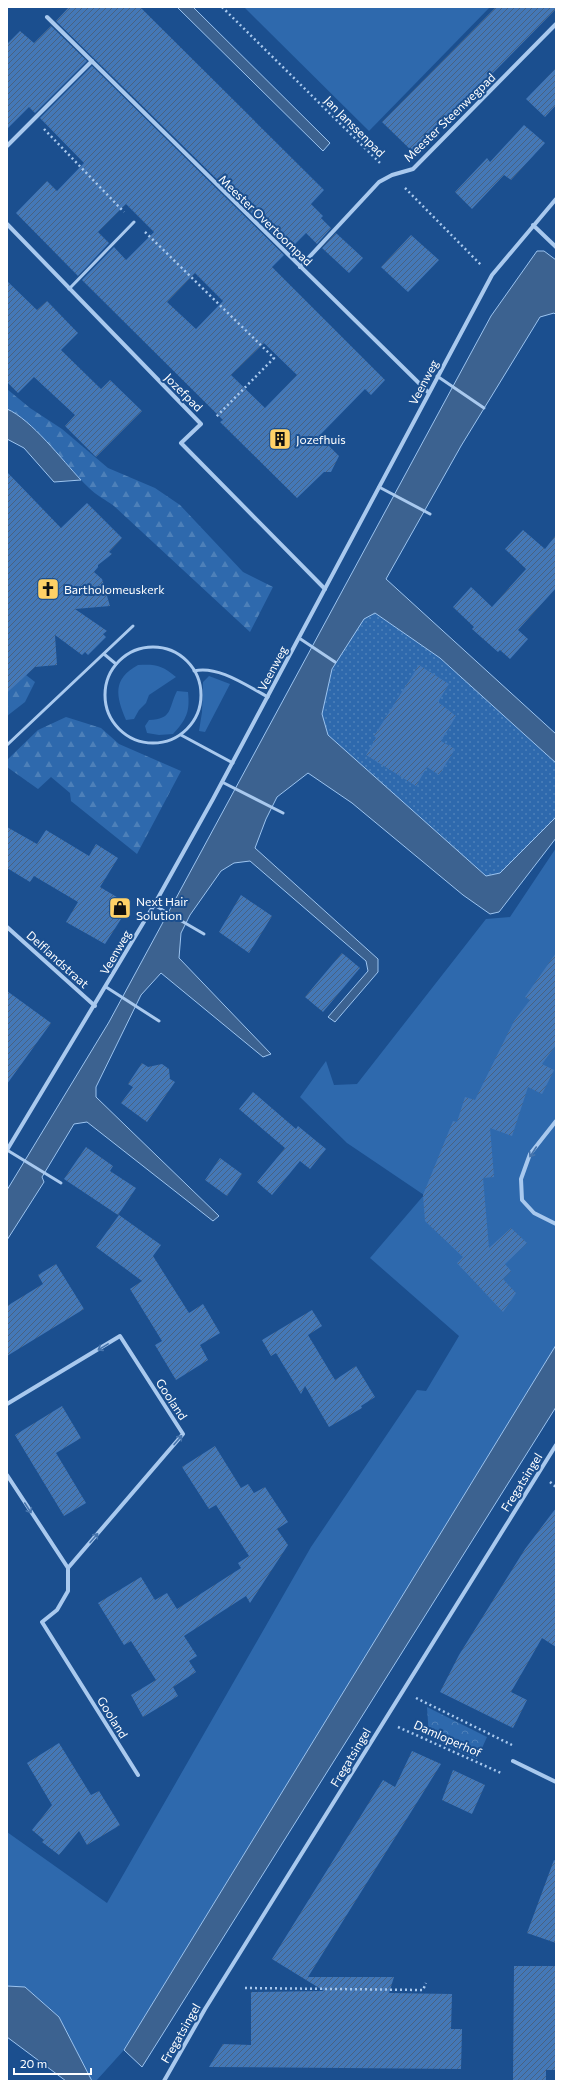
<svg xmlns="http://www.w3.org/2000/svg" width="563" height="2088" font-family="Commissioner,sans-serif">
	<style>
		.grass { fill: #2e69ad }
		.forest { fill: url(#forest-firs) }
		.park { fill: url(#park-crowns) }
		.garden { fill: url(#garden-dots) }
		.water { fill: #3c6290; stroke: #9cc4f0 }
		.building { fill: url(#building-hatch); fill-rule: evenodd }
		.lines { fill: none; stroke-linecap: round; stroke-linejoin: round }
		.path { stroke: #a9c9ee; stroke-width: 2.5; stroke-dasharray: 2 3; stroke-linecap: butt }
		.lane { stroke: #a9c9ee; stroke-width: 3 }
		.street { stroke: #a9c9ee; stroke-width: 4 }
		.oneway { stroke: #4674ac }
		.labels { text-anchor: middle; dominant-baseline: central; stroke-width: 4; stroke-linejoin: round; paint-order: stroke }
		.street-label { font-size: 12px; fill: #fff; stroke: #1b4f8f }
		.poi-label { font-size: 12px; fill: #fff; stroke: #1b4f8f; text-anchor: start }
	</style>
	<defs>
		<pattern id="forest-firs" width="22" height="20" patternUnits="userSpaceOnUse"><rect width="22" height="20" fill="#2e69ad"/><path d="M5 1l3.5 6h-7zM16 11l3.5 6h-7z" fill="#4d80b9"/></pattern>
		<pattern id="park-crowns" width="20" height="18" patternUnits="userSpaceOnUse"><rect width="20" height="18" fill="#2e69ad"/><path d="M2 6a3 3 0 1 1 6 0M12 15a3 3 0 1 1 6 0" fill="none" stroke="#4d80b9"/></pattern>
		<pattern id="garden-dots" width="8" height="8" patternUnits="userSpaceOnUse"><rect width="8" height="8" fill="#2e69ad"/><path d="M2 2h.1M6 6h.1" fill="none" stroke="#4d80b9" stroke-width="1.8" stroke-linecap="round"/></pattern>
		<pattern id="building-hatch" width="6" height="6" patternUnits="userSpaceOnUse"><rect width="6" height="6" fill="#4478b7"/><path d="M-1 1l2-2M0 6l6-6M5 7l2-2" fill="none" stroke="#486282"/></pattern>
	</defs>
	<rect width="100%" height="100%" fill="#1b4f8f"/>
	<g class="grass">
		<polygon points="244,7 490,7 369,131"/>
		<path d="M138 665C155 664 162 665 176 677L149 695 146 703 139 710 134 719 126 720C116 696 112 679 138 665Z"/>
		<polygon points="209,676 230,684 205,732 199,731 202,712 203,682"/>
		<path d="M177 691 188 692C190 711 187 719 173 734L159 735 147 733 145 726 149 720C173 719 168 709 177 691Z"/>
		<polygon points="556,848 556,1345 124,2050 96,2081 92,2081 59,2017 25,1987 7,1986 7,1832 107,1903 311,1547 417,1390 426,1391 459,1336 370,1258 424,1195 347,1143 300,1097 326,1061 334,1085 357,1084 486,919 510,917"/>
	</g>
	<g class="forest">
		<path d="M7 389 30 408 62 429 108 468 155 488 180 505 243 572 273 587 250 632 114 506C106 500 96 495 89 488 67 467 34 421 7 409Z"/>
		<polygon points="26,675 35,682 25,702 7,716 7,693"/>
		<polygon points="66,717 101,728 119,744 181,771 137,854 71,801 70,793 51,777 38,789 7,767 7,760 38,730"/>
	</g>
	<polygon class="park" points="427,1707 487,1737 477,1759 429,1737"/>
	<polygon class="garden" points="375,613 440,658 556,763 556,817 500,873 486,876 476,868 328,735 322,714 332,669 364,618"/>
	<g class="water">
		<polygon points="177,7 193,7 330,143 323,151"/>
		<polygon points="537,251 544,251 556,260 556,315 554,313 540,317 461,446 386,579 556,734 556,763 440,658 375,613 364,619 332,669 322,714 328,735 486,876 500,873 556,817 556,838 499,912 490,914 463,895 352,803 308,773 277,797 266,819 255,848 378,959 378,972 335,1022 328,1017 368,971 366,961 250,861 234,863 221,871 190,915 181,933 179,958 271,1054 263,1057 161,973 141,995 96,1087 96,1097 219,1216 213,1221 87,1122 74,1124 42,1177 44,1182 7,1240 7,1190 109,1022 491,316"/>
		<path d="M7 409C31 419 63 461 81 480L54 482 24 448 7 439Z"/>
		<polygon points="556,1345 556,1407 142,2067 124,2050"/>
		<polygon points="7,1986 25,1987 59,2017 92,2081 66,2081 7,2037"/>
	</g>
	<g class="building">
		<polygon points="69,7 140,7 324,190 311,204 323,216 321,218 331,228 317,244 306,233 289,250 56,21"/>
		<polygon points="496,7 556,7 556,9 414,153 382,122"/>
		<polygon points="51,26 87,61 35,113 29,107 7,129 7,44 20,31 34,43"/>
		<path d="M92 66 284 255 272 267 385 380 371 395 365 389 319 436 339 456 331 472H324L297 498 220 422 223 420 82 280 114 247 126 260 154 232 126 204 98 232 109 243 78 276 16 213 47 181 57 191 84 163 40 118ZM195 273 223 301 196 329 167 302ZM264 343 297 375 265 408 231 375Z"/>
		<polygon points="556,68 556,105 545,117 526,99"/>
		<polygon points="524,125 545,143 511,180 504,175 472,209 455,192 487,158 490,162"/>
		<polygon points="336,233 363,258 349,273 322,248"/>
		<polygon points="411,235 439,260 408,292 381,267"/>
		<polygon points="7,281 37,310 47,301 78,333 61,350 101,389 110,380 142,411 96,457 65,426 75,415 34,377 18,393 7,382"/>
		<polygon points="7,472 61,528 87,503 122,538 109,552 112,554 98,565 98,567 94,572 102,579 110,606 75,609 107,631 103,634 106,637 88,655 85,652 82,655 55,635 57,665 35,667 7,693"/>
		<polygon points="523,530 545,549 556,535 556,588 518,630 528,639 510,659 500,650 498,652 472,629 474,627 453,607 471,587 492,607 526,569 505,549"/>
		<polygon points="419,665 449,684 438,702 456,716 441,741 455,749 439,775 427,767 416,786 366,755 376,738 374,736"/>
		<polygon points="7,827 37,844 46,830 89,856 96,844 118,858 100,887 130,905 105,944 66,922 78,902 34,876 30,882 7,868"/>
		<polygon points="241,895 272,916 249,953 219,932"/>
		<polygon points="342,953 360,968 323,1012 305,997"/>
		<polygon points="556,953 556,1045 542,1064 554,1070 542,1094 528,1087 512,1136 490,1128 494,1177 483,1178 489,1248 511,1228 527,1243 505,1264 511,1271 503,1279 516,1293 503,1312 457,1263 463,1257 425,1221 423,1195 453,1121 457,1122 465,1097 475,1100 514,1021 530,1000 525,997"/>
		<polygon points="7,991 51,1023 7,1084"/>
		<polygon points="142,1063 148,1067 162,1064 169,1069 170,1079 175,1082 147,1122 121,1103 133,1087 128,1084"/>
		<polygon points="253,1092 296,1129 298,1126 326,1149 310,1169 300,1161 272,1195 257,1182 285,1148 239,1109"/>
		<polygon points="86,1147 113,1166 110,1171 136,1188 118,1215 64,1179"/>
		<polygon points="220,1158 242,1174 227,1196 205,1180"/>
		<polygon points="119,1215 161,1245 153,1256 189,1313 203,1304 220,1333 200,1345 208,1360 176,1380 155,1345 162,1341 130,1289 142,1281 96,1247"/>
		<polygon points="56,1264 84,1309 7,1356 7,1306 43,1284 38,1275"/>
		<polygon points="312,1310 322,1326 308,1335 335,1380 356,1366 375,1397 361,1406 362,1408 329,1427 305,1386 301,1394 276,1353 271,1356 262,1340"/>
		<polygon points="62,1406 81,1438 56,1453 86,1503 64,1516 15,1435"/>
		<polygon points="215,1446 241,1488 248,1484 254,1493 265,1487 288,1522 277,1529 288,1545 250,1603 246,1596 184,1636 197,1656 189,1661 196,1672 173,1687 178,1696 143,1717 131,1695 156,1680 131,1641 124,1645 98,1603 141,1577 155,1600 167,1593 177,1609 241,1568 238,1563 249,1556 216,1505 209,1509 182,1467"/>
		<polygon points="556,1508 556,1647 542,1638 511,1692 527,1700 513,1728 440,1692 459,1655 525,1549"/>
		<polygon points="59,1743 91,1795 99,1791 120,1825 87,1845 79,1831 59,1855 42,1842 44,1840 32,1830 52,1805 27,1763"/>
		<polygon points="412,1751 441,1764 308,1977 394,1977 389,1993 452,1994 451,2029 462,2029 461,2069 209,2067 223,2044 251,2045 251,1992 324,1991 272,1959 383,1780 395,1787"/>
		<polygon points="453,1770 485,1785 472,1814 442,1800"/>
		<polygon points="554,1860 556,1861 556,1943 527,1933"/>
		<polygon points="514,1966 556,1966 556,2070 546,2070 546,2081 513,2081"/>
	</g>
	<g class="lines">
		<g class="path">
			<polyline points="222,7 381,164"/>
			<polyline points="44,129 124,212"/>
			<polyline points="405,188 481,265"/>
			<polyline points="145,232 274,358 215,418"/>
			<polyline points="550,1482 556,1487"/>
			<polyline points="416,1698 512,1745"/>
			<polyline points="398,1727 501,1773"/>
			<polyline points="245,1988 423,1990 426,1983"/>
		</g>
		<g class="lane">
			<polyline points="69,289 134,222"/>
			<polyline points="437,376 484,408"/>
			<polyline points="379,487 430,514"/>
			<polyline points="299,638 335,662"/>
			<circle cx="153" cy="695" r="48"/>
			<polyline points="104,654 116,664"/>
			<path d="M194 671C218 665 247 686 268 697"/>
			<polyline points="181,735 233,763"/>
			<polyline points="7,745 133,626"/>
			<polyline points="222,782 283,813"/>
			<polyline points="154,905 204,934"/>
			<polyline points="106,987 159,1021"/>
			<polyline points="7,1150 61,1183"/>
		</g>
		<g class="street">
			<polyline points="47,17 428,392"/>
			<polyline points="7,146 92,61"/>
			<polyline points="7,224 201,424 181,443 325,589"/>
			<polyline points="533,225 556,247"/>
			<polyline points="300,267 379,182 392,175 413,169 556,24"/>
			<polyline points="7,927 95,1006"/>
			<polyline points="556,1121 530,1154 521,1179 522,1200 534,1213 556,1224"/>
			<polyline points="7,1150 154,905 213,799 492,275 556,199"/>
			<polyline points="7,1404 120,1336 183,1434 68,1568"/>
			<polyline points="7,1475 68,1568 68,1591 57,1610 42,1622 138,1775"/>
			<polyline points="513,1761 556,1782"/>
			<polyline points="164,2081 205,2009 556,1445"/>
		</g>
	</g>
	<defs><path id="oneway-shaft" d="M-6 0H5M1.5-3L5.5 0L1.5 3" fill="none" stroke-width="1.6" stroke-linecap="round" stroke-linejoin="round"/></defs>
	<g class="oneway">
		<use href="#oneway-shaft" transform="translate(533 1152) rotate(123)"/>
		<use href="#oneway-shaft" transform="translate(103 1347) rotate(149)"/>
		<use href="#oneway-shaft" transform="translate(178 1440) rotate(-49)"/>
		<use href="#oneway-shaft" transform="translate(28 1508) rotate(57)"/>
		<use href="#oneway-shaft" transform="translate(94 1538) rotate(-49)"/>
	</g>
	<defs>
		<g id="building-square" transform="scale(1.15)"><rect x="-9" y="-9" width="18" height="18" rx="4" fill="#ffd166" stroke="#1b4f8f"/><path d="M-4-6H4V6H1V3H-1V6H-4ZM-2.5-4.3h1.7v1.8h-1.7ZM.8-4.3h1.7v1.8H.8ZM-2.5-1h1.7V.8h-1.7ZM.8-1h1.7V.8H.8Z" fill="#111"/></g>
		<g id="church-square" transform="scale(1.15)"><rect x="-9" y="-9" width="18" height="18" rx="4" fill="#ffd166" stroke="#1b4f8f"/><path d="M-1.2-6h2.4v3.5h3.3v2.4h-3.3V6h-2.4V-.1h-3.3v-2.4h3.3Z" fill="#111"/></g>
		<g id="shop-square" transform="scale(1.15)"><rect x="-9" y="-9" width="18" height="18" rx="4" fill="#ffd166" stroke="#1b4f8f"/><path d="M-5-2.5h2.3a2.7 3.5 0 0 1 5.4 0H5L5.5 6h-11ZM-1.5-2.5h3a1.5 2.3 0 0 0-3 0Z" fill="#111"/></g>
	</defs>
	<g fill-rule="evenodd">
		<use href="#building-square" x="280" y="439"/>
		<use href="#church-square" x="48" y="589"/>
		<use href="#shop-square" x="120" y="908"/>
	</g>
	<g class="labels">
		<g class="street-label">
			<text transform="translate(449 117) rotate(-44)">Meester Steenwegpad</text>
			<text transform="translate(355 126) rotate(45)">Jan Janssenpad</text>
			<text transform="translate(266 220) rotate(44)">Meester Overtoompad</text>
			<text transform="translate(423 382) rotate(-62)">Veenweg</text>
			<text transform="translate(184 392) rotate(45)">Jozefpad</text>
			<text transform="translate(272 668) rotate(-62)">Veenweg</text>
			<text transform="translate(115 952) rotate(-60)">Veenweg</text>
			<text transform="translate(58 959) rotate(42)">Delflandstraat</text>
			<text transform="translate(172 1399) rotate(57)">Gooland</text>
			<text transform="translate(521 1482) rotate(-58)">Fregatsingel</text>
			<text transform="translate(113 1717) rotate(58)">Gooland</text>
			<text transform="translate(448 1738) rotate(24)">Damloperhof</text>
			<text transform="translate(350 1757) rotate(-59)">Fregatsingel</text>
			<text transform="translate(180 2033) rotate(-60)">Fregatsingel</text>
		</g>
		<g class="poi-label">
			<text x="296" y="439">Jozefhuis</text>
			<text x="64" y="589">Bartholomeuskerk</text>
			<text x="136" y="901">Next Hair<tspan x="136" dy="14">Solution</tspan></text>
		</g>
	</g>
	<rect width="563" height="2088" fill="none" stroke="#ffffff" stroke-width="16"/>
	<path d="M14 2068v6h77v-6" fill="none" stroke="#ffffff" stroke-width="2"/>
	<text x="20" y="2068" font-size="12" fill="#ffffff" stroke="#1b4f8f" stroke-width="3" paint-order="stroke">20 m</text>
</svg>
